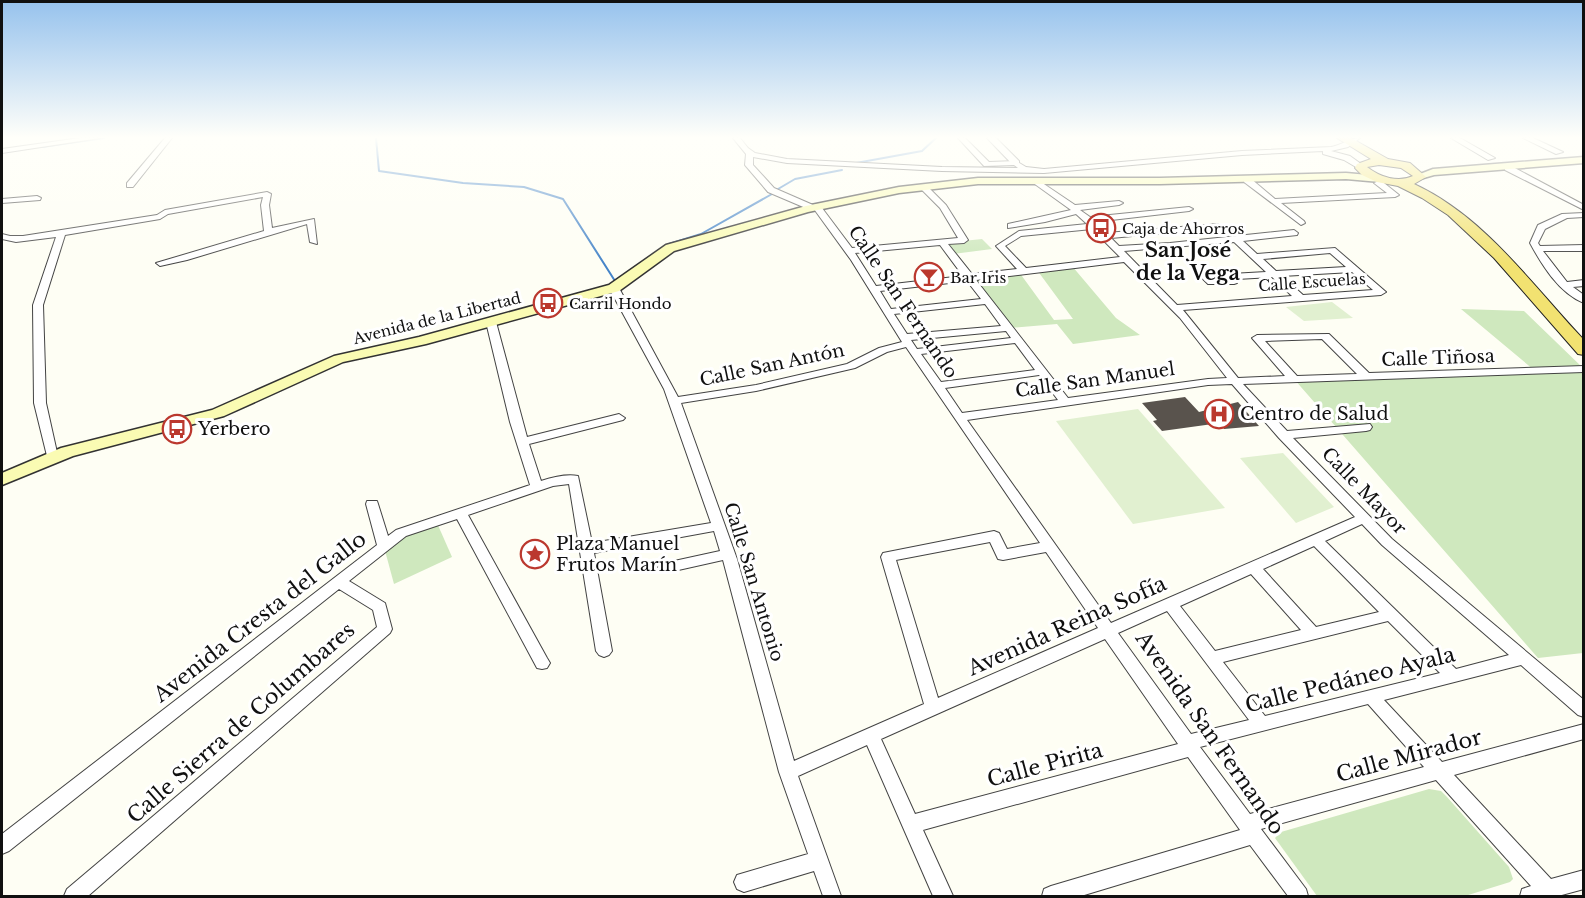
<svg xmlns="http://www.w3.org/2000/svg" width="1585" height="898" font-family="'Libre Baskerville',serif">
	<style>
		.green { fill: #cfe8be }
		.pitch { fill: #e1f0d0 }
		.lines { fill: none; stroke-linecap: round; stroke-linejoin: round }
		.stream { stroke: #4584c8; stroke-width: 2 }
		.building { fill: #59534d }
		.minor-casing { stroke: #434343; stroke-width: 2 }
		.tertiary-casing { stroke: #434343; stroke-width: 2 }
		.secondary-casing { stroke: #323232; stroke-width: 3 }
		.primary-casing { stroke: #212121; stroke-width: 2 }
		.minor { fill: #fff; fill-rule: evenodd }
		.tertiary { fill: #fff; fill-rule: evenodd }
		.secondary { fill: #fafbb3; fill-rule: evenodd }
		.primary { fill: #f2e271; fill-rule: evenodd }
		.labels { text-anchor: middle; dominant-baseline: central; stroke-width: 6; stroke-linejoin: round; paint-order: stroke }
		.far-poi-label { font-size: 15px; fill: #101010; stroke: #fff; text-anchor: start }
		.far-street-label { font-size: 15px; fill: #101010; stroke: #fff }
		.street-label { font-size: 18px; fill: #101010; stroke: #fff }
		.poi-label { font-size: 18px; fill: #101010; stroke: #fff; text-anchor: start }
		.far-district-label { font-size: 20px; font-weight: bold; fill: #101010; stroke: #fff }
		.near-street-label { font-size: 21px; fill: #101010; stroke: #fff }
	</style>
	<rect width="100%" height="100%" fill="#fefef4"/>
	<g class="green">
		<polygon points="982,239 992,249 953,254 944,243"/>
		<polygon points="1072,266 1116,318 1140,335 1073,344 1057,324 1010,328 972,277 1019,272 1054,320 1073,319 1037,270"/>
		<polygon points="1461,309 1524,311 1583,368 1583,653 1538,658 1294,379 1534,370"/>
		<polygon points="437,523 452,557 394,584 384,547 401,533"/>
		<polygon points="1429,789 1441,791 1447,797 1509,867 1513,879 1510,882 1465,896 1317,896 1275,838 1281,832"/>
	</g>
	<g class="pitch">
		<polygon points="1332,302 1353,318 1304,321 1286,307"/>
		<polygon points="1138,409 1225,508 1133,524 1056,421"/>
		<polygon points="1283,453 1334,507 1296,523 1240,458"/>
	</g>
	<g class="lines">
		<g class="stream">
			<polyline points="376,138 379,171 463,183 524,187 563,199 615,281"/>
			<polyline points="42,147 104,138"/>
			<polyline points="856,163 922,151 936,138"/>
			<polyline points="778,189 795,179 842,170"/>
			<polyline points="669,244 701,234 772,194"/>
		</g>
	</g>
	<polygon class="building" points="1185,397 1199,412 1238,402 1259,426 1224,429 1220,423 1162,431 1153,421 1157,420 1142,403"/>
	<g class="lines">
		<g class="minor-casing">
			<g id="minor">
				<polygon points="80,138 100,138 2,153 2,149"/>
				<polygon points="165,138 172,138 133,187 127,187 127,183"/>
				<path d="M733 138H740L748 148 755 153 787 159 942 167 1018 168 1014 165 984 166 958 138H965L989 162 1016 161 1026 167 1044 169 1242 151 1331 147C1342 145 1350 138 1360 138L1348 147 1331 151 1350 156 1364 166V170H1361L1344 160 1323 154V151L1242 155 1044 173 942 171 787 163 753 157V165L774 188 813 205 819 204 852 248 958 238 940 208 919 187 926 185 946 205 968 240 964 243 948 244 972 274 1017 269 996 246 1019 231 1087 224 1076 214 1045 222 1008 228V224L1071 210 1032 182 1031 180 1035 178 1075 205 1119 201 1123 203 1119 205 1080 210 1090 217 1189 207 1193 209 1189 211 1094 222 1106 233 1218 224 1222 226 1218 228 1111 238 1119 246 1170 243 1294 230 1298 233 1297 235 1243 241 1257 254 1335 248 1386 292 1381 295 1183 310 1238 378 1285 376 1252 338 1257 335 1329 334 1369 373 1584 366V372L1243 384 1287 431 1370 424 1372 427 1370 430 1366 431 1293 438 1392 539 1584 700V717L1578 715 1521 665 1384 700 1442 762 1584 724V739L1454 775 1551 879 1584 870V889L1558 896H1520L1522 889 1531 886 1436 780 1261 829 1306 889 1308 896H1288L1250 845 1081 896H1042L1044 889 1051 886 1240 830 1188 757 923 830 953 896H933L867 745 798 776 841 896H823L814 871 744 892 737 889 734 882 737 875 808 854 779 772 723 560 665 573 660 572 658 568 660 564 665 563 720 551 714 531 594 553 612 651 609 655 604 657 599 655 596 651 569 484 553 486 468 515 547 658 550 663 547 668 542 669 537 668 457 519 406 536 349 581 385 603 392 629 390 633 88 896H64L67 889 377 627 373 610 339 589 9 851 2 854V834L377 545 366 504 367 501H377L378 504 388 536 396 530 530 485 510 422 486 322 487 320H495L496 322 527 437 619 414 625 418 623 420 529 444 541 481C553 477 567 474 578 476L592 543 711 523 664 389 609 288 611 286 614 285 619 288 678 397 756 385 847 364 879 348 902 342 851 260 814 209H808L768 192 745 165 746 154ZM1092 229 1120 257 1026 268 1005 246 1021 236ZM1234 242 1266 272 1231 274 1220 269 1199 271V275L1208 284H1234L1237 283V279L1272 277 1292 296 1177 305 1124 251ZM940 245 963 276 876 286 855 253ZM1330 253 1346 267 1276 271 1263 259ZM1124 262 1180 318 1227 378 1208 379 1068 398 976 280ZM1352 272 1373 290 1303 295 1282 276ZM1209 275H1218L1225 279H1213ZM967 281 981 299 891 309 880 291ZM985 304 1001 326 907 334 894 314ZM1006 331 1011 338 917 349 911 340ZM1322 339 1357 374 1297 376 1265 341ZM1015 343 1035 370 941 382 921 354ZM906 347 1040 543 1007 549 999 533 994 531 883 553 881 557 924 704 794 761 737 559 681 403 756 391 855 368 887 352ZM1039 375 1058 400 962 413 945 388ZM1232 384 1279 438 1355 517 1111 623 967 420 1208 385ZM1362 524 1382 545 1509 655 1456 669 1325 541ZM990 542 998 559 1003 560 1046 552 1098 628 938 698 896 560ZM1314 546 1379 612 1316 627 1263 569ZM1251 574 1301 630 1215 651 1180 606ZM1167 611 1249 720 1191 734 1118 633ZM1388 621 1440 673 1265 716 1223 662ZM1105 639 1178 744 915 814 881 739ZM1368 704 1424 767 1250 814 1200 747Z"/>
				<polygon points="1451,138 1460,138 1495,158 1488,160"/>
				<polygon points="1523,138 1533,138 1563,152 1556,154"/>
				<polygon points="1505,166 1511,166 1584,205 1584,210 1505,170"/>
				<polygon points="1244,178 1250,178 1275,199 1387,193 1374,183 1386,178 1390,180 1384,183 1399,195 1395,197 1281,203 1304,221 1305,223 1301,225 1244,182"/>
				<polygon points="267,192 271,194 269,205 272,228 314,219 317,244 310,242 307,224 187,260 160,266 156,263 264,231 261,205 263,197 168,214 160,219 65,235 43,305 46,403 58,457 52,461 48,460 34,403 33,305 56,237 16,242 2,239 2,234 10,236 23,236 157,215 165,210"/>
				<polygon points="37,196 41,198 40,200 2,203 2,199"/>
				<path d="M1584 213V217L1567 218 1545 229 1538 243 1540 246 1584 245V251H1543L1567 282 1584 280V286L1573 287 1584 295V303C1559 293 1542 265 1530 243L1538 225 1562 214Z"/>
			</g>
		</g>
		<g class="tertiary-casing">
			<polygon id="tertiary" points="987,138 996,138 1019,161 1019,165 1013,165"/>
		</g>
		<g class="secondary-casing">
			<g id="secondary">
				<polygon points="1584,157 1584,163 1434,175 1420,179 1415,176 1433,169"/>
				<polygon points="1346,173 1380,176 1385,179 1380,182 1346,179 1160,184 978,184 899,193 808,212 674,251 619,291 426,344 343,362 224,416 73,456 2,485 2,473 61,448 212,410 334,356 419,337 609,285 666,245 806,206 899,187 978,178 1160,178"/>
			</g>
		</g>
		<g class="primary-casing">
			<path id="primary" d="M1337 138H1351L1388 159 1410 163 1426 177 1414 184C1485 217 1531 284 1584 340V355L1578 354 1494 258 1448 215 1422 198 1398 186 1377 182 1362 175 1355 168 1357 164 1371 159ZM1379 165 1401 168 1413 176C1398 183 1380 177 1367 167Z"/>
		</g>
		<use href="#minor" class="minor"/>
		<use href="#tertiary" class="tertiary"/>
		<use href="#secondary" class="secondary"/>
		<use href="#primary" class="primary"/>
	</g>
	<linearGradient id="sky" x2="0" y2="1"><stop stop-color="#96c2ed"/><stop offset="0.52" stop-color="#fffffa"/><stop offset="1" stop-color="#fffffa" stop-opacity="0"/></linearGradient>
	<rect width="1585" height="264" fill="url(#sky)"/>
	<defs>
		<g id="bus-ring" transform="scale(1.5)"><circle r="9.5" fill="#fff" stroke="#bb382e" stroke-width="1.5"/><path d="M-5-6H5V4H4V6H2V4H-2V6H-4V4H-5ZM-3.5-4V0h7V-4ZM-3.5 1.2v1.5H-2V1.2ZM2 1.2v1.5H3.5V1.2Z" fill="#bb382e"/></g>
		<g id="bar-ring" transform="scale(1.5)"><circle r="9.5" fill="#fff" stroke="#bb382e" stroke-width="1.5"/><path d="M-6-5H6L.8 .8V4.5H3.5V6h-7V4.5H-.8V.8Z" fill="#bb382e"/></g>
		<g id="hospital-ring" transform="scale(1.5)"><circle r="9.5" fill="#fff" stroke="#bb382e" stroke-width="1.5"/><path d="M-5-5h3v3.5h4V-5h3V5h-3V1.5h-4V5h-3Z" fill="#bb382e"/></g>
		<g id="sight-ring" transform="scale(1.5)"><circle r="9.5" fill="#fff" stroke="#bb382e" stroke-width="1.5"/><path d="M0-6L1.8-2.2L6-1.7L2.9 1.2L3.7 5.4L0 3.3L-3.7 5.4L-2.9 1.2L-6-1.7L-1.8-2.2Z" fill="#bb382e"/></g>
	</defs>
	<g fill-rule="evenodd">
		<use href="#bus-ring" x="1101" y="228"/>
		<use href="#bar-ring" x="929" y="277"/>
		<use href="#bus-ring" x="548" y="303"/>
		<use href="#hospital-ring" x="1219" y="414"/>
		<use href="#bus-ring" x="177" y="429"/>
		<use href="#sight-ring" x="535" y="554"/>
	</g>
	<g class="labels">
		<g class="far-poi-label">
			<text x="1122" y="228">Caja de Ahorros</text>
			<text x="950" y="277">Bar Iris</text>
			<text x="569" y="303">Carril Hondo</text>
		</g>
		<g class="far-street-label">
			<text transform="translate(1312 282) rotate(-4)">Calle Escuelas</text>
			<text transform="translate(437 318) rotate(-14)">Avenida de la Libertad</text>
		</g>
		<g class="street-label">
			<text transform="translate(903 302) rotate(56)">Calle San Fernando</text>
			<text transform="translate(1438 358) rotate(-2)">Calle Tiñosa</text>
			<text transform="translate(772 365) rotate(-12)">Calle San Antón</text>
			<text transform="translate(1095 380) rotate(-8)">Calle San Manuel</text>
			<text transform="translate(1364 491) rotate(46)">Calle Mayor</text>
			<text transform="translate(754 582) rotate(73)">Calle San Antonio</text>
		</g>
		<g class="poi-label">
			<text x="1240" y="414">Centro de Salud</text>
			<text x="198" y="429">Yerbero</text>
			<text x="556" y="544">Plaza Manuel<tspan x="556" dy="21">Frutos Marín</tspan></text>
		</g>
		<g class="far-district-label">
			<text x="1188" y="250">San José<tspan x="1188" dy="23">de la Vega</tspan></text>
		</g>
		<g class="near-street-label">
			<text transform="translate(260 617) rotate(-38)">Avenida Cresta del Gallo</text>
			<text transform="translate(1067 626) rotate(-24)">Avenida Reina Sofía</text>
			<text transform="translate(1350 680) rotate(-14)">Calle Pedáneo Ayala</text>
			<text transform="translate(241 723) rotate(-41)">Calle Sierra de Columbares</text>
			<text transform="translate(1210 733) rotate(55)">Avenida San Fernando</text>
			<text transform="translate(1409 756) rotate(-15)">Calle Mirador</text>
			<text transform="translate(1045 765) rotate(-15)">Calle Pirita</text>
		</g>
	</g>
	<rect width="1585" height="898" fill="none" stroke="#101010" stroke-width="6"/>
</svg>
